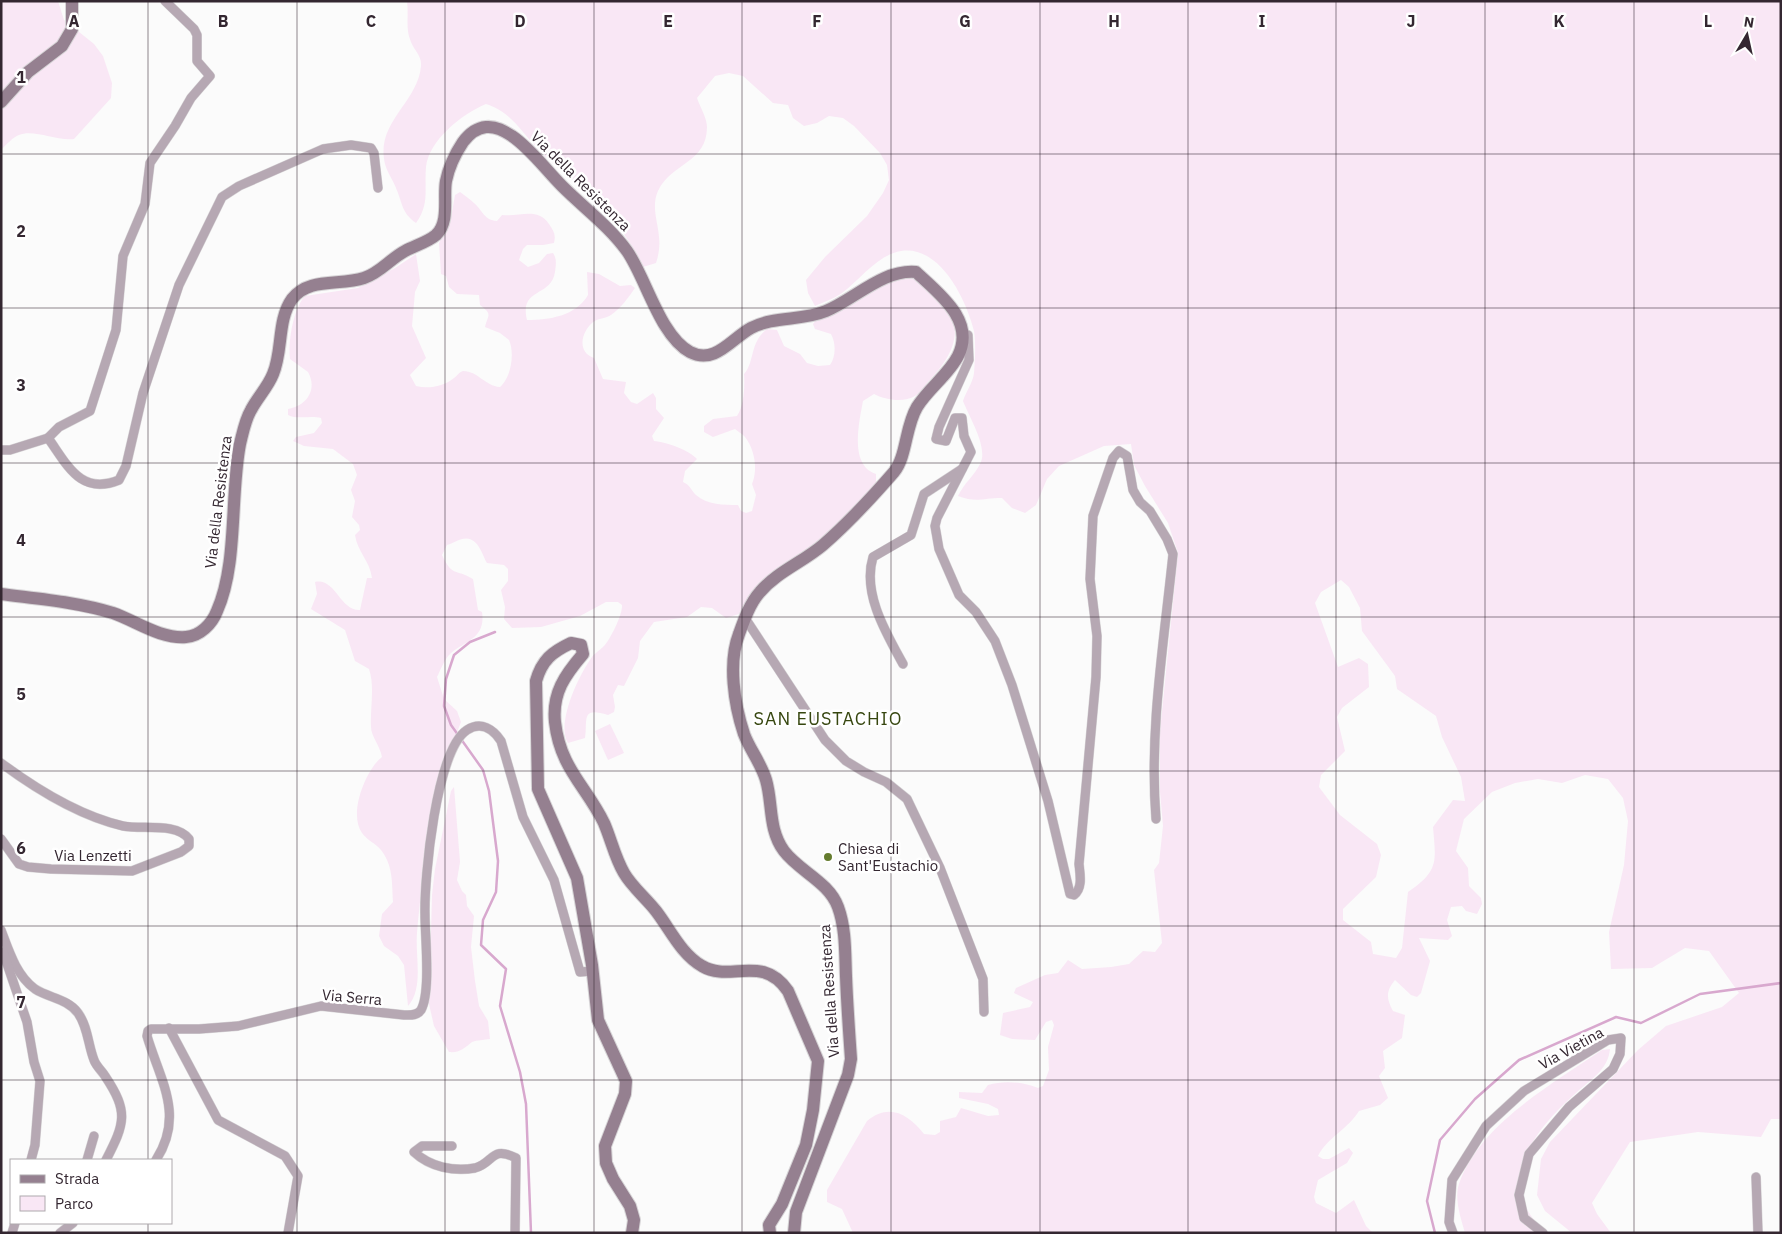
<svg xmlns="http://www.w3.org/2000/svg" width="1782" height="1234" font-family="'IBM Plex Sans',sans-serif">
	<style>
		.green { fill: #f9e7f5; fill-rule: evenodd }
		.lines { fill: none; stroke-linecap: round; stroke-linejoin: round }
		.stream { stroke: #d8a8ce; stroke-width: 2.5 }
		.street-casing { stroke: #d7d5d7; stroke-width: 10 }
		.secondary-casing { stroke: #d7d5d7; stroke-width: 14 }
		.street { stroke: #b6a8b3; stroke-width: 9 }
		.secondary { stroke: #958090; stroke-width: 12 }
		.grid { fill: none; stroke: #342731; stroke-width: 1; stroke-opacity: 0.55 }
		.poi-dot { fill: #657c2e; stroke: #fff; stroke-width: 2 }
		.labels { text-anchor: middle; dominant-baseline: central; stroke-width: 5; stroke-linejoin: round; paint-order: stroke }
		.street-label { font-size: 15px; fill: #342731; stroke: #fff }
		.poi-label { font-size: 15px; fill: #342731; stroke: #fff; text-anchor: start }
		.quarter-label { font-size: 18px; letter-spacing: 1px; fill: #374710; stroke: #fff }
		.grid-label { font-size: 16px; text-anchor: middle; font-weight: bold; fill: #342731; stroke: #fff; stroke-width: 5; stroke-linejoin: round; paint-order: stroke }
	</style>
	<rect width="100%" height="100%" fill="#fbfbfb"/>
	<g class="green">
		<path d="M1 1H58L64 20 94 44 103 56 112 83 111 98 74 139C55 141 34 129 19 135 13 137 6 145 1 150Z"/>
		<path d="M407 1H1781V1119H1771L1761 1137 1698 1132 1630 1142 1592 1203 1597 1214 1611 1233H1572L1545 1211 1537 1195 1541 1159 1550 1142 1638 1050 1666 1026 1722 1007 1739 993 1709 951 1685 948 1652 968 1611 969 1609 932 1624 865 1628 821 1623 798 1608 779 1585 775 1562 783 1538 779 1515 783 1492 792 1464 819 1456 851 1468 868 1469 886 1481 898 1482 904 1477 914 1466 911 1462 906 1451 907 1447 920 1452 936 1448 940 1419 938 1430 961 1421 993 1417 997 1411 995 1395 980C1386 991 1386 998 1393 1011L1405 1015 1402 1038 1383 1051 1385 1068 1379 1076 1388 1098 1380 1105 1359 1111C1348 1129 1328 1137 1318 1156L1323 1159H1329L1349 1148 1353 1153 1347 1163 1318 1180 1314 1197 1316 1203 1336 1213 1354 1200 1366 1226 1373 1233H853L842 1209 827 1202V1190L867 1121C888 1103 908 1113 924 1134L935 1135 940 1132V1121L956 1117 961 1108 988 1116 999 1115 998 1109 988 1104 959 1098V1092L982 1093 988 1085C1005 1080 1022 1082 1038 1088L1043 1086 1049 1070 1048 1047 1054 1025 1052 1020 1046 1022 1035 1040 1012 1039 1000 1035 1003 1013 1030 1007 1033 1002 1014 993 1016 988 1045 975 1058 973 1068 960 1082 969 1111 967 1129 964 1143 951 1155 952 1162 943 1154 870 1159 863 1163 826 1160 792V731L1178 553 1168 523 1145 486 1134 465 1131 444 1104 446 1059 466 1047 479 1036 505 1025 513 1012 508 1002 498C983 498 976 503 958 496 964 483 974 476 980 464 989 448 969 417 963 401 966 392 973 382 974 373 975 360 976 343 974 331 966 299 940 245 901 251 877 255 860 280 842 293 834 299 823 302 815 306L808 293 806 280 825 257 867 216 883 193 889 180 887 165 880 153 854 126 843 118 829 116 817 123 804 126 793 118 788 105 773 103 743 76 729 73 715 76 697 98C700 107 707 118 707 127 707 163 671 163 658 191 651 206 658 222 659 237 660 246 659 254 656 263L643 267C631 241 612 216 591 196 574 180 553 166 537 148 520 130 511 112 486 104 462 114 429 140 426 167 424 189 430 204 416 223 401 212 403 204 396 188 393 180 387 172 385 164 375 122 418 103 421 66 422 56 414 50 411 42 405 29 409 16 407 1ZM1341 580 1349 587 1360 608 1362 631 1395 676 1397 689 1436 716 1442 737 1461 777 1465 801 1453 800 1433 827C1436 862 1439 871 1408 892L1402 948 1396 958 1373 954 1371 942 1343 920V909L1376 877 1381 855 1377 844 1340 815 1319 787 1321 775 1345 751 1337 717 1342 708 1369 687 1368 664 1359 658 1338 667 1315 603 1321 592Z"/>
		<path d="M460 192C465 196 470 199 474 203 483 211 484 220 497 221L502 215C521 217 537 207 549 224 554 231 556 235 554 243L543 245H527L523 249 519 260 528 267 539 263 547 254 553 253C557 259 556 264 555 272 551 298 519 287 527 320 549 320 576 316 588 295L587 272 599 274 620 286 631 285 635 288C628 298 621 308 611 315 605 319 597 318 592 323 581 333 577 352 594 358L603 379 626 382 624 393 631 402 637 404 653 393 656 398V409L664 418 652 436 654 441C666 442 689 450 697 459L685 471 683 482C690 485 691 490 696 495 707 505 724 505 738 505L741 511 746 513 752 511 756 495 752 484C758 470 755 450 745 437 743 434 738 432 735 429L713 437 704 432V426L713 419 737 416C744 406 745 386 744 374 755 363 749 343 767 329L777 330 784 346 800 354 807 363 818 366 830 365C836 357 836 343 831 334L815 329 813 324 816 320C846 303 879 279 914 277 927 289 945 300 952 317 962 342 944 365 928 382 924 387 920 393 915 396 904 403 885 400 874 394L863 401C859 423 849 465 876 474V485L839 524 752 595 739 614 726 618 712 608 701 607 687 617 654 622 640 641 638 658 624 686 618 685 613 695 615 707 614 712 608 715C580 706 588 720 585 738L568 743C556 724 578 677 590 660 593 654 599 651 604 646 610 640 623 614 622 605L618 602H606L580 616 541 627 512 628 504 619 505 607 501 590 508 581V569L504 565 487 563C482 555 478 535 462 539 457 540 452 544 447 545L442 555C453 578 455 568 473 579L478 610 482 612C486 638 466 641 451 653 445 658 441 669 437 677L444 699 457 711 461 722C433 793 424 857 417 933 415 956 424 988 408 1006L404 965 398 956 384 946 379 936 382 914 393 902C392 889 393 873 387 860 380 843 370 844 362 833 348 814 366 769 382 757 380 746 371 736 371 727 370 709 375 686 369 669L355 661 345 630 311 609 317 594 315 582C335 577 340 611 360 610L367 578H372C370 561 357 551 355 535L360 530 359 525 352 517 355 501 351 490 357 475 353 464 333 449 304 446 293 441 296 437 314 433 322 423 321 418C310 415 298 420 288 415V409C306 406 318 390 308 372L290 359C288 342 293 309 305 296L358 288 395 268 416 254 420 281 415 292 412 326 426 358 410 375 416 386C428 389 443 387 454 378 458 375 458 373 463 371 478 371 485 386 500 387 511 378 515 353 509 340L500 333 485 327C488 314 493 315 480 305L479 295 457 294 449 287 446 276 441 274 439 243 450 223 455 195Z"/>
		<polygon points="610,724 624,753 608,760 595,731"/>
		<path d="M454 787 460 862 457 880 462 891 466 895 467 906 474 916 471 947 475 981 479 1006 488 1021 490 1039C484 1040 477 1040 472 1042 464 1048 461 1053 449 1052L434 1026 429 1004 432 895 435 869 451 791Z"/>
		<path d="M1610 1049C1608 1070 1590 1080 1576 1093 1545 1121 1515 1153 1522 1197 1524 1209 1537 1223 1544 1233H1465C1461 1219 1454 1199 1459 1184 1479 1125 1552 1084 1602 1050Z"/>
	</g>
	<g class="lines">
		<g class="stream">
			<polyline points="495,632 470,642 454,655 446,679 444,706 451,725 483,770 489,791 498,861 496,892 483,920 481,945 506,969 500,1006 520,1072 526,1104 531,1233"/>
			<polyline points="1435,1233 1427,1201 1440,1140 1475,1099 1519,1060 1616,1017 1641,1023 1700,994 1781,983"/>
		</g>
		<g class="street-casing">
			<g id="street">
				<path d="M968 335 969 360 939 427 936 439 946 441 955 418H962L964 436 971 452 937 518 935 526 939 549 959 595 976 612 995 641 1012 685 1048 801 1070 894 1074 895C1083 888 1080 874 1079 864L1096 677 1097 636 1090 579 1093 516 1113 458 1119 451 1127 456 1133 490 1140 502 1150 511 1167 539 1173 554C1164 642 1149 731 1156 819"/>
				<polyline points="48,438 59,427 90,411 116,330 123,256 145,204 150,163 175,126 191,98 210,76 197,61 197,35 194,29 165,1"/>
				<path d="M1 450H10L48 438C67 464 80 496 119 480L126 466 143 393 179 285 222 197 239 186 323 149 351 145 371 148 374 153 378 188"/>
				<polyline points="745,618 825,740 846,761 864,772 886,782 907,799 940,868 983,979 984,1012"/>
				<path d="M903 664C886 633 862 593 873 557L911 535 924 494 962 469"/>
				<path d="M1 763C36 789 80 816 123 826 142 830 176 822 189 839V846L181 852 132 871 51 869 28 867 19 864 1 839"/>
				<path d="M1 930C9 951 16 975 35 989 49 998 68 999 78 1013 88 1027 88 1045 94 1060 96 1066 102 1071 105 1076 129 1112 125 1123 106 1160"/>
				<polyline points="3,952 27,1022 34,1062 40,1081 35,1145 31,1160"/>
				<polyline points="169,1028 218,1120 285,1156 298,1176 288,1233"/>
				<path d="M452 1146H422L414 1152C430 1167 454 1172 475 1168 494 1163 491 1145 516 1158L515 1233"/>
				<polyline points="87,1160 94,1136"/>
				<path d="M156 1160C185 1115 160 1080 147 1036L148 1031 151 1029H199L238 1026 321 1006 404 1015C410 1015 417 1016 421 1010 431 992 425 937 425 915 424 879 436 750 467 730 481 721 493 729 501 741L523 817 554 880 580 972 593 971"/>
				<polyline points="1756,1177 1758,1233"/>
				<polyline points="12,1233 15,1223"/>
				<polyline points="60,1233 73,1223"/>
				<polyline points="1453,1233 1449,1222 1452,1180 1486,1126 1524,1091 1608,1040 1621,1038 1620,1054 1613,1069 1569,1107 1529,1154 1519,1195 1524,1218 1543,1233"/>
			</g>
		</g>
		<g class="secondary-casing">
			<g id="secondary">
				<polyline points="1,102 28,72 62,46 72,29 72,1"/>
				<path d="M1 594C39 599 77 602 113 613 136 621 160 639 186 637 200 636 212 624 217 611 238 564 230 495 240 444 243 432 245 420 251 410 257 398 268 387 273 374 283 351 277 320 292 299 309 277 339 286 364 278 380 273 390 259 405 251 414 246 428 242 436 235 450 222 443 197 446 181 449 166 455 154 463 142 469 134 476 128 486 127 496 126 504 131 512 136 531 149 546 170 562 186 584 208 609 226 627 251 646 278 660 336 690 352 715 365 731 339 751 328 774 316 802 321 826 311 855 299 883 269 916 272 938 293 976 320 958 356 949 374 928 389 917 407 905 427 907 456 894 472 874 495 846 525 823 545 803 562 777 572 760 592 750 603 744 620 739 634 728 662 734 704 744 734 750 750 761 763 766 780 773 804 768 829 784 851 799 871 829 882 838 907 846 929 845 953 846 976 847 1003 849 1031 851 1059L848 1075 796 1212 794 1233"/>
				<path d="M632 1233 634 1220 630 1206 613 1179 606 1163 605 1146 625 1094 626 1081 598 1020 592 965 577 878 538 789 536 681C542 660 552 652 571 643L581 645 583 654C565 675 552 693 555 722 560 768 586 786 604 823 611 839 615 858 624 873 632 887 646 898 656 911 670 929 681 954 702 966 730 983 762 953 788 991L818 1061 813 1110 806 1145 782 1204 769 1225 770 1233"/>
			</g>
		</g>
		<use href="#street" class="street"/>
		<use href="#secondary" class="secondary"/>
	</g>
	<path class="grid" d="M148 1V1160M297 1V1233M445 1V1233M594 1V1233M742 1V1233M891 1V1233M1040 1V1233M1188 1V1233M1336 1V1233M1485 1V1233M1634 1V1233M1 154H1781M1 308H1781M1 463H1781M1 617H1781M1 771H1781M1 926H1781M1 1080H1781M148 1223V1233"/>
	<circle class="poi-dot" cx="828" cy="857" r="5"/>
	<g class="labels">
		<g class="street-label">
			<text transform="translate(581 181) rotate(45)">Via della Resistenza</text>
			<text transform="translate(218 502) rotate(-83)">Via della Resistenza</text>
			<text x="93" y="855">Via Lenzetti</text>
			<text transform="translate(829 991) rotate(-94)">Via della Resistenza</text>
			<text transform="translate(352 997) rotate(5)">Via Serra</text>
			<text transform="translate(1571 1048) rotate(-29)">Via Vietina</text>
		</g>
		<g class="poi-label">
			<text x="838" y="848">Chiesa di<tspan x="838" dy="17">Sant'Eustachio</tspan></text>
		</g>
		<g class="quarter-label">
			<text x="828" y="718">SAN EUSTACHIO</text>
		</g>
	</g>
	<g class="grid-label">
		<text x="74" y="27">A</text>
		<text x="223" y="27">B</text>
		<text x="371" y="27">C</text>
		<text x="520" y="27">D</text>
		<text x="668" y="27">E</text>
		<text x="817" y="27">F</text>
		<text x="965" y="27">G</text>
		<text x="1114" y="27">H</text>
		<text x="1262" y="27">I</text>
		<text x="1411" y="27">J</text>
		<text x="1559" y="27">K</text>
		<text x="1708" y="27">L</text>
		<text x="21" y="83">1</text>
		<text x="21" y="237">2</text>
		<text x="21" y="391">3</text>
		<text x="21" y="546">4</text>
		<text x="21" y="700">5</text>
		<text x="21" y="854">6</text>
		<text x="21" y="1008">7</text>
	</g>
	<rect width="1782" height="1234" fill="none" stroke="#342731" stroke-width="5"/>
	<rect x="10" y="1159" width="162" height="65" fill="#ffffff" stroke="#aea9ad"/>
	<rect x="20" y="1175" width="25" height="8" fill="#958090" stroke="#aea9ad"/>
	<text x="55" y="1184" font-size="15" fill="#342731">Strada</text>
	<rect x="20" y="1196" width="25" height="15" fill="#f9e7f5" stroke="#aea9ad"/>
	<text x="55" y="1209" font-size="15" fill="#342731">Parco</text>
	<g transform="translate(1747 35) rotate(9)" stroke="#ffffff" stroke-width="4" paint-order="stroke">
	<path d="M0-4L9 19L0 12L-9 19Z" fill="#342731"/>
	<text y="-8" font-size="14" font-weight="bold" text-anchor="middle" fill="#342731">N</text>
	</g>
</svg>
